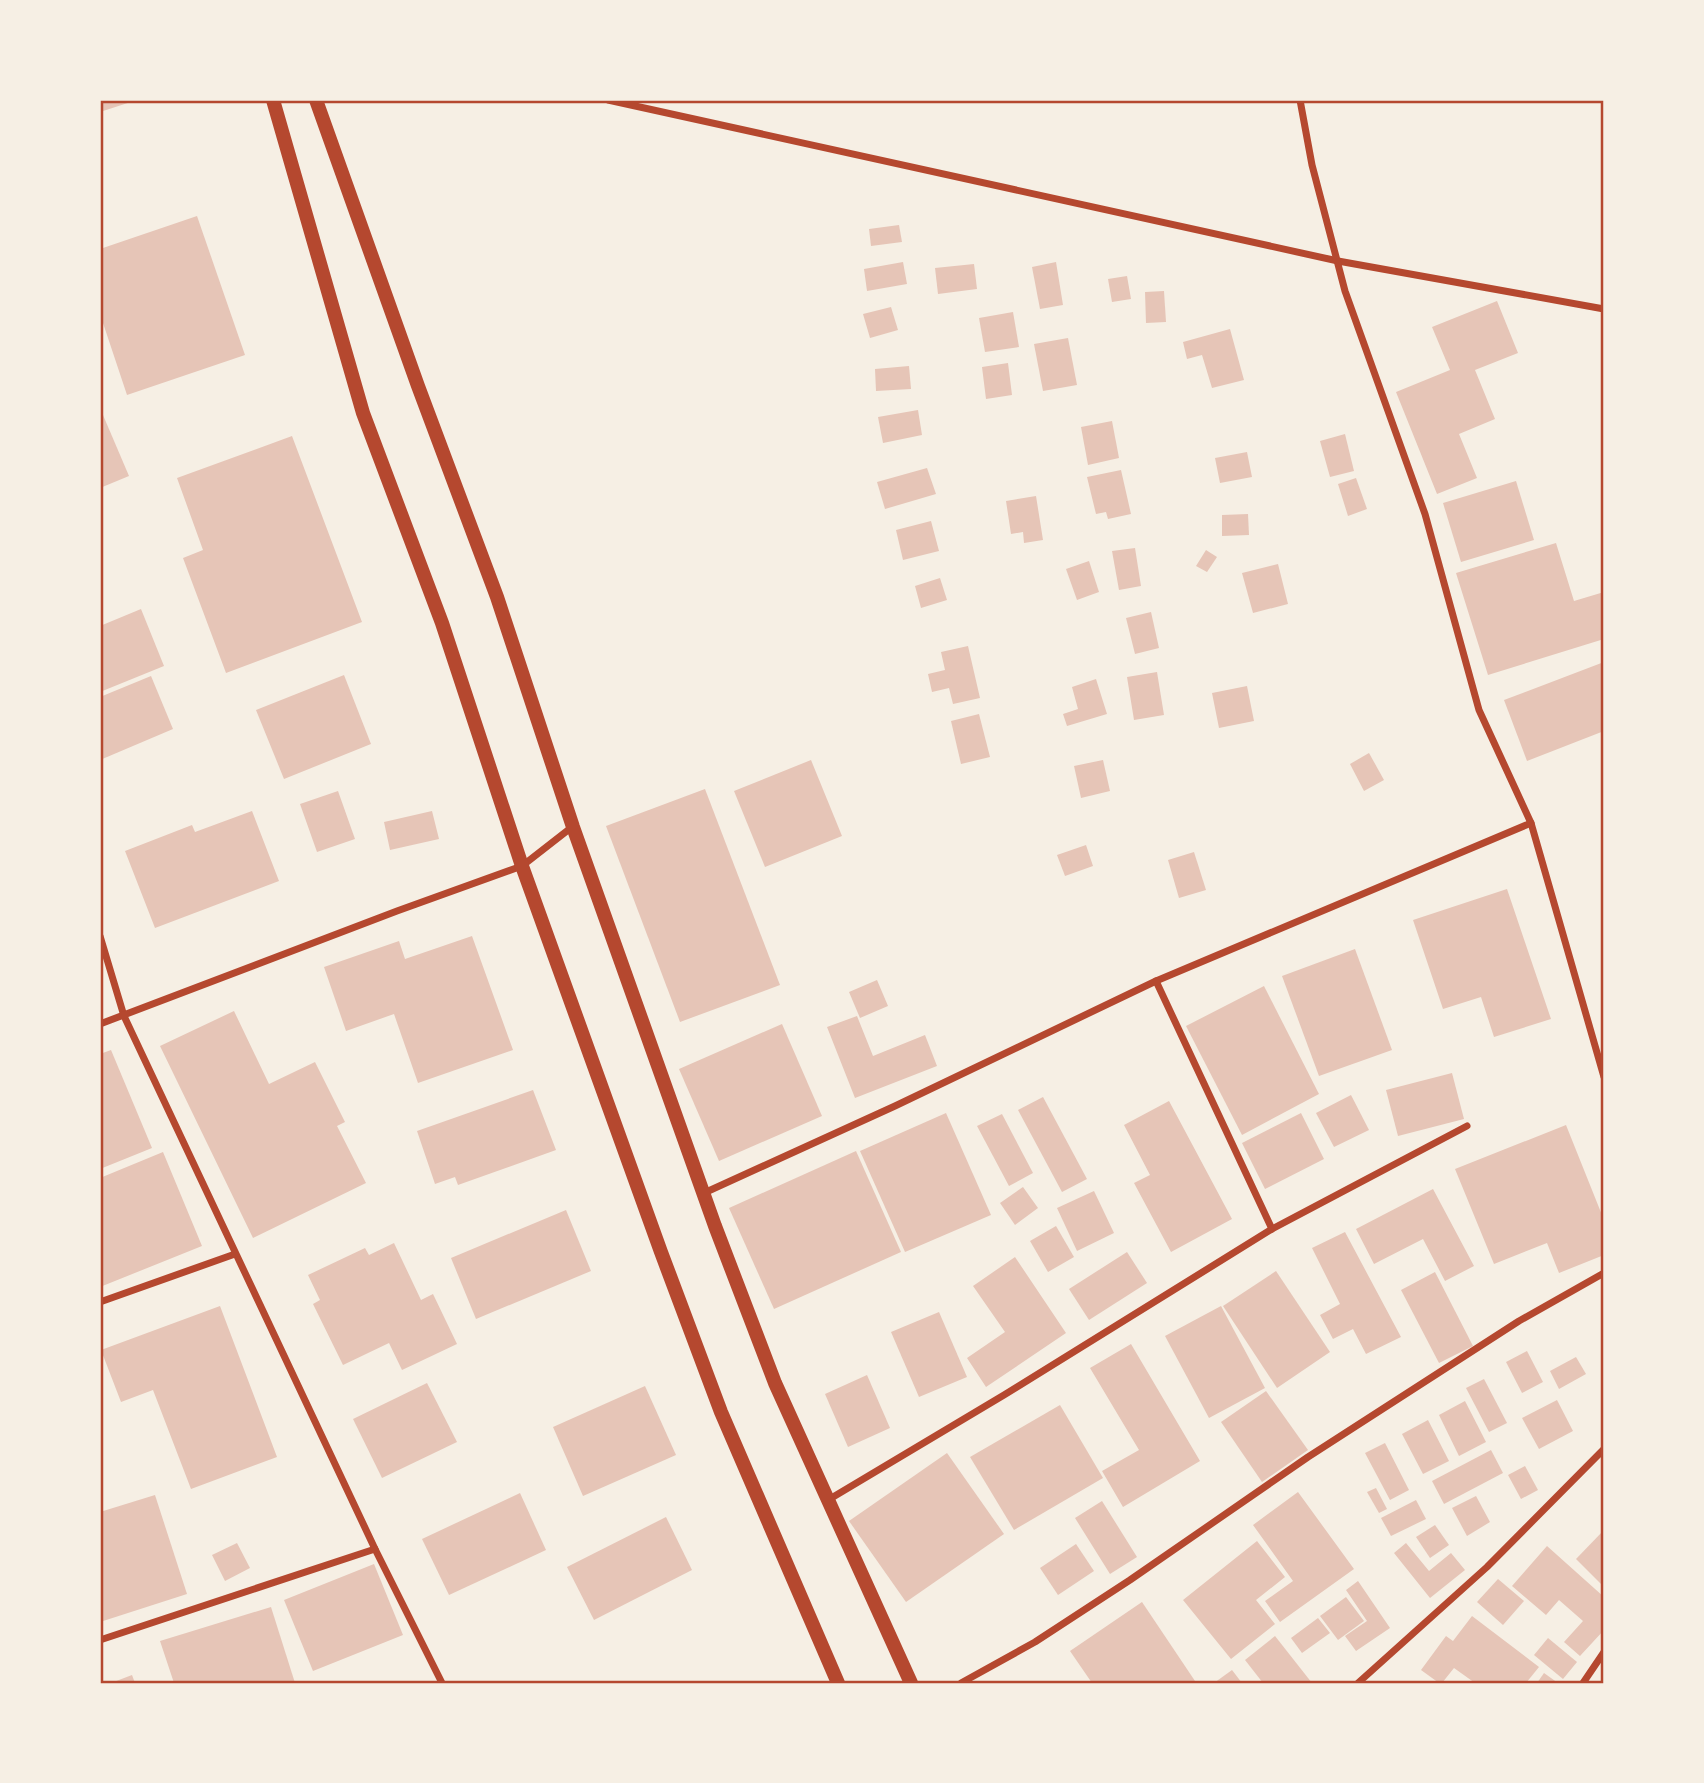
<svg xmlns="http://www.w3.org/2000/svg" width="1704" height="1783" font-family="Cabin,sans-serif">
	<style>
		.building { fill: #e6c5b7 }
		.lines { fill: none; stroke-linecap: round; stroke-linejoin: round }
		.minor { stroke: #b5482f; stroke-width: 7 }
		.secondary { stroke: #b5482f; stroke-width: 14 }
		.neatline { fill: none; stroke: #b5482f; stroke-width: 2.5 }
	</style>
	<rect width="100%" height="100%" fill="#f6efe4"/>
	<g class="building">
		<polygon points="100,100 137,100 100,112"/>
		<polygon points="197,216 245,355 127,395 100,314 100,249"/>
		<polygon points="899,225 902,242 871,246 869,229"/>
		<polygon points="903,262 907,284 867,291 864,269"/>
		<polygon points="1056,262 1063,305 1040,309 1032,267"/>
		<polygon points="974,264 977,289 938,294 935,268"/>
		<polygon points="1127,276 1131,299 1112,302 1108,279"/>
		<polygon points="1164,291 1166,322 1146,323 1145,292"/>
		<polygon points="1497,301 1518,353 1475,370 1495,419 1459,434 1477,478 1437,494 1396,392 1450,370 1432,327"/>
		<polygon points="891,307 898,330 870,338 863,314"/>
		<polygon points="1013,312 1019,347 985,352 979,318"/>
		<polygon points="1230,329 1244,380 1212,388 1202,355 1187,359 1183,342"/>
		<polygon points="1068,338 1077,385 1043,391 1034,344"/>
		<polygon points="1008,363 1012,395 986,399 982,367"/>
		<polygon points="909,366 911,389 876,391 875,369"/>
		<polygon points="100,408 129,476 100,488"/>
		<polygon points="918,410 922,435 883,443 878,417"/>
		<polygon points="1112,421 1119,458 1088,465 1081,427"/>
		<polygon points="1345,434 1354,471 1330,477 1320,441"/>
		<polygon points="292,436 362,622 226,673 183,558 203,550 177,478"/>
		<polygon points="1247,452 1252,477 1220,483 1215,458"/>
		<polygon points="927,468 936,494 885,509 877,482"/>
		<polygon points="1121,470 1131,514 1108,519 1106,512 1096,514 1087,477"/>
		<polygon points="1356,478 1367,509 1348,516 1338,484"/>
		<polygon points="1516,481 1534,540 1461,562 1443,503"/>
		<polygon points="1036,496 1043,540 1024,543 1023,532 1011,534 1006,501"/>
		<polygon points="1248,514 1249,535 1222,536 1222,515"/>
		<polygon points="931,521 939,551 903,560 896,530"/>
		<polygon points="1556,543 1574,601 1604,592 1604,639 1488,675 1456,573"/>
		<polygon points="1135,548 1141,586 1119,590 1112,551"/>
		<polygon points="1206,550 1217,557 1207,572 1196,566"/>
		<polygon points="1089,561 1099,592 1077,600 1066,569"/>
		<polygon points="1278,564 1288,604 1253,613 1242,573"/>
		<polygon points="940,578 947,600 921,608 915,586"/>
		<polygon points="141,609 164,666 100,692 100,626"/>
		<polygon points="1151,612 1159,648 1135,654 1126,618"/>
		<polygon points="968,646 980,698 953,704 949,688 932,692 928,674 945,670 941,652"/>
		<polygon points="1604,662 1604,731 1527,761 1504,700"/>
		<polygon points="1157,672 1164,715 1134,720 1127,677"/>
		<polygon points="344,675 371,744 284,779 256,710"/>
		<polygon points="151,676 173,729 100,760 100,697"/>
		<polygon points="1096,679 1107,714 1067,726 1063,714 1078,709 1072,687"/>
		<polygon points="1247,686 1254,721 1219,728 1212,693"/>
		<polygon points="979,714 990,757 961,764 951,721"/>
		<polygon points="1369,753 1384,780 1364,791 1350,764"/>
		<polygon points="811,760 842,836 765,867 734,791"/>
		<polygon points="1103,760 1110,791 1081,798 1074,766"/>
		<polygon points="705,789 780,985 680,1022 606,826"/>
		<polygon points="338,791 355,839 317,852 300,804"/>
		<polygon points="252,811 279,881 155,928 125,851 192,825 195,832"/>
		<polygon points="432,811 439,839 390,850 384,822"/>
		<polygon points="1086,845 1093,866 1065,876 1057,855"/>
		<polygon points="1194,852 1206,890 1179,898 1168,860"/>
		<polygon points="1507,889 1551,1019 1494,1037 1481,997 1443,1009 1413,920"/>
		<polygon points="472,936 513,1050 418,1083 394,1014 346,1031 324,967 399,941 405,959"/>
		<polygon points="1355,949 1392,1050 1319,1076 1282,976"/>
		<polygon points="877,980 888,1006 860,1018 849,992"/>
		<polygon points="1264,986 1319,1094 1242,1135 1186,1026"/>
		<polygon points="234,1011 269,1084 315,1062 345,1122 337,1126 366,1183 253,1238 160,1046"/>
		<polygon points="857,1016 873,1056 925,1035 937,1066 855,1098 827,1027"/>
		<polygon points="782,1024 822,1116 719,1161 679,1069"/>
		<polygon points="111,1050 152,1148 100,1169 100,1054"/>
		<polygon points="1452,1073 1464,1119 1398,1136 1386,1090"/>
		<polygon points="533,1090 556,1150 458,1185 455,1177 435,1184 417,1131"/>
		<polygon points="1351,1095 1369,1130 1334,1147 1316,1113"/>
		<polygon points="1043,1097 1087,1179 1062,1192 1018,1110"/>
		<polygon points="1169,1101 1232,1219 1171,1252 1134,1183 1150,1175 1124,1125"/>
		<polygon points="946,1113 991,1215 905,1252 860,1151"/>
		<polygon points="1301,1113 1324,1159 1265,1189 1242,1143"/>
		<polygon points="1002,1114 1033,1173 1009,1186 977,1126"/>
		<polygon points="1566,1125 1604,1220 1604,1255 1559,1273 1547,1243 1494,1264 1455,1169"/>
		<polygon points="856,1151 901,1252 774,1309 729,1208"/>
		<polygon points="163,1152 202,1246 100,1287 100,1190 103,1188 100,1178"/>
		<polygon points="1023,1187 1038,1208 1015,1225 1000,1203"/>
		<polygon points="1433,1189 1474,1266 1445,1281 1423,1239 1374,1264 1356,1229"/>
		<polygon points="1094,1191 1114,1233 1077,1251 1057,1208"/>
		<polygon points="566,1210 591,1271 476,1319 451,1258"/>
		<polygon points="1056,1226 1074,1257 1048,1272 1030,1241"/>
		<polygon points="1345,1232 1401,1337 1366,1354 1353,1329 1333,1339 1320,1315 1340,1304 1312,1248"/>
		<polygon points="394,1243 421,1300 433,1294 457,1344 402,1370 389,1343 343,1365 313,1304 320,1300 308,1275 365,1248 369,1255"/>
		<polygon points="1127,1252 1147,1283 1089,1320 1069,1289"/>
		<polygon points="1015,1257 1066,1333 986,1387 967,1358 1005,1332 973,1286"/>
		<polygon points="1276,1271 1330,1352 1277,1388 1223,1306"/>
		<polygon points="1435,1272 1473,1346 1439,1363 1401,1290"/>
		<polygon points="220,1306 277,1457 191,1489 153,1390 121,1402 101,1350"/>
		<polygon points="1221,1306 1265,1388 1209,1418 1165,1336"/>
		<polygon points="939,1312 967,1377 919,1397 891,1332"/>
		<polygon points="1131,1344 1200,1461 1123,1507 1102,1471 1139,1450 1090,1368"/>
		<polygon points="1527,1351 1543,1382 1522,1393 1506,1362"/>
		<polygon points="1576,1357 1586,1374 1559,1389 1550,1371"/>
		<polygon points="867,1375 890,1428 848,1447 825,1394"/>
		<polygon points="1484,1379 1507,1423 1489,1432 1466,1388"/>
		<polygon points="427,1383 457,1442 382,1478 353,1419"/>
		<polygon points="645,1386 676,1455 583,1496 553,1427"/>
		<polygon points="1266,1391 1308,1450 1262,1482 1221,1422"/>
		<polygon points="1557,1400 1573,1431 1539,1449 1522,1418"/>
		<polygon points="1465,1401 1486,1442 1459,1456 1439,1415"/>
		<polygon points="1060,1405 1103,1478 1014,1530 970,1457"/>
		<polygon points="1428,1420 1449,1461 1423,1474 1402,1434"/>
		<polygon points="1385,1443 1409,1490 1390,1500 1365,1453"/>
		<polygon points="1491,1450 1503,1473 1444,1504 1432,1481"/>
		<polygon points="947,1453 1004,1534 906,1602 849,1521"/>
		<polygon points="1525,1466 1538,1490 1521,1499 1508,1475"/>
		<polygon points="1376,1488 1387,1509 1379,1513 1367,1492"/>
		<polygon points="1298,1492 1354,1569 1280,1622 1265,1601 1293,1581 1253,1525"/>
		<polygon points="520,1493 546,1550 449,1595 422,1539"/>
		<polygon points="155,1495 187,1594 100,1622 100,1512"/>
		<polygon points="1476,1496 1490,1522 1467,1536 1452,1508"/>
		<polygon points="1416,1500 1426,1519 1391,1536 1381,1518"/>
		<polygon points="1102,1501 1137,1557 1110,1574 1075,1518"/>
		<polygon points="666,1517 692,1570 594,1620 567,1567"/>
		<polygon points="1435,1525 1449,1545 1430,1558 1416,1537"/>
		<polygon points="1604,1530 1604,1587 1576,1559"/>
		<polygon points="1257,1541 1285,1577 1256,1600 1275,1624 1231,1659 1183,1600"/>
		<polygon points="237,1543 250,1568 225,1581 212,1555"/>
		<polygon points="1406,1543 1429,1571 1451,1553 1465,1570 1430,1598 1394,1553"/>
		<polygon points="1076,1544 1094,1571 1058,1595 1040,1568"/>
		<polygon points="1547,1546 1604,1597 1604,1630 1580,1656 1564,1642 1583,1621 1559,1600 1546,1615 1512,1586"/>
		<polygon points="374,1564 403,1635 313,1671 284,1600"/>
		<polygon points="1498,1579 1524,1601 1503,1625 1477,1602"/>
		<polygon points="1358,1581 1390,1628 1356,1651 1345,1636 1367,1621 1346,1590"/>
		<polygon points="1346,1597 1364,1621 1338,1640 1320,1616"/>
		<polygon points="1142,1602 1195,1681 1192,1683 1092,1683 1070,1651"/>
		<polygon points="271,1607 295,1683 174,1683 160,1641"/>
		<polygon points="1472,1616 1539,1667 1526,1683 1475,1683 1454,1668 1442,1683 1439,1683 1421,1670 1446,1636 1453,1641"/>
		<polygon points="1318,1618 1330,1633 1302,1653 1291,1638"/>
		<polygon points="1275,1636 1312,1683 1263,1683 1245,1660"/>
		<polygon points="1548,1638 1577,1662 1563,1679 1534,1655"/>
		<polygon points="1232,1670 1242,1683 1214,1683"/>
		<polygon points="1544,1673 1558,1683 1537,1683"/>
		<polygon points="132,1675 135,1683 111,1683"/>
	</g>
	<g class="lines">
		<g class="minor">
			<polyline points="608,100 1338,261 1604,309"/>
			<polyline points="1300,100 1312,165 1345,291 1425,514 1479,710 1531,823 1604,1077"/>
			<polyline points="100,936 124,1016 375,1549 442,1683"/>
			<polyline points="1156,981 1272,1229"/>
			<polyline points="100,1024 397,911 522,866 572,827"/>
			<polyline points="704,1193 895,1106 1156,981 1531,823"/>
			<polyline points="100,1302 235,1254"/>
			<polyline points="828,1500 1004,1395 1272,1229 1467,1126"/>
			<polyline points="100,1640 375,1549"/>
			<polyline points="961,1683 1035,1642 1130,1580 1308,1457 1519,1321 1604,1273"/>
			<polyline points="1358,1683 1487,1567 1604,1449"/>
			<polyline points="1583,1683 1604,1652"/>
		</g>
		<g class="secondary">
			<polyline points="273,100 363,413 442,623 522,866 661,1252 721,1412 838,1683"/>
			<polyline points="316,100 418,386 497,597 573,827 715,1226 775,1383 911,1683"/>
		</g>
	</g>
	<rect width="1704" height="1783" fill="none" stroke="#f6efe4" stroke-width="203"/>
	<rect x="102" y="102" width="1500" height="1580" class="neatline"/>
</svg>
